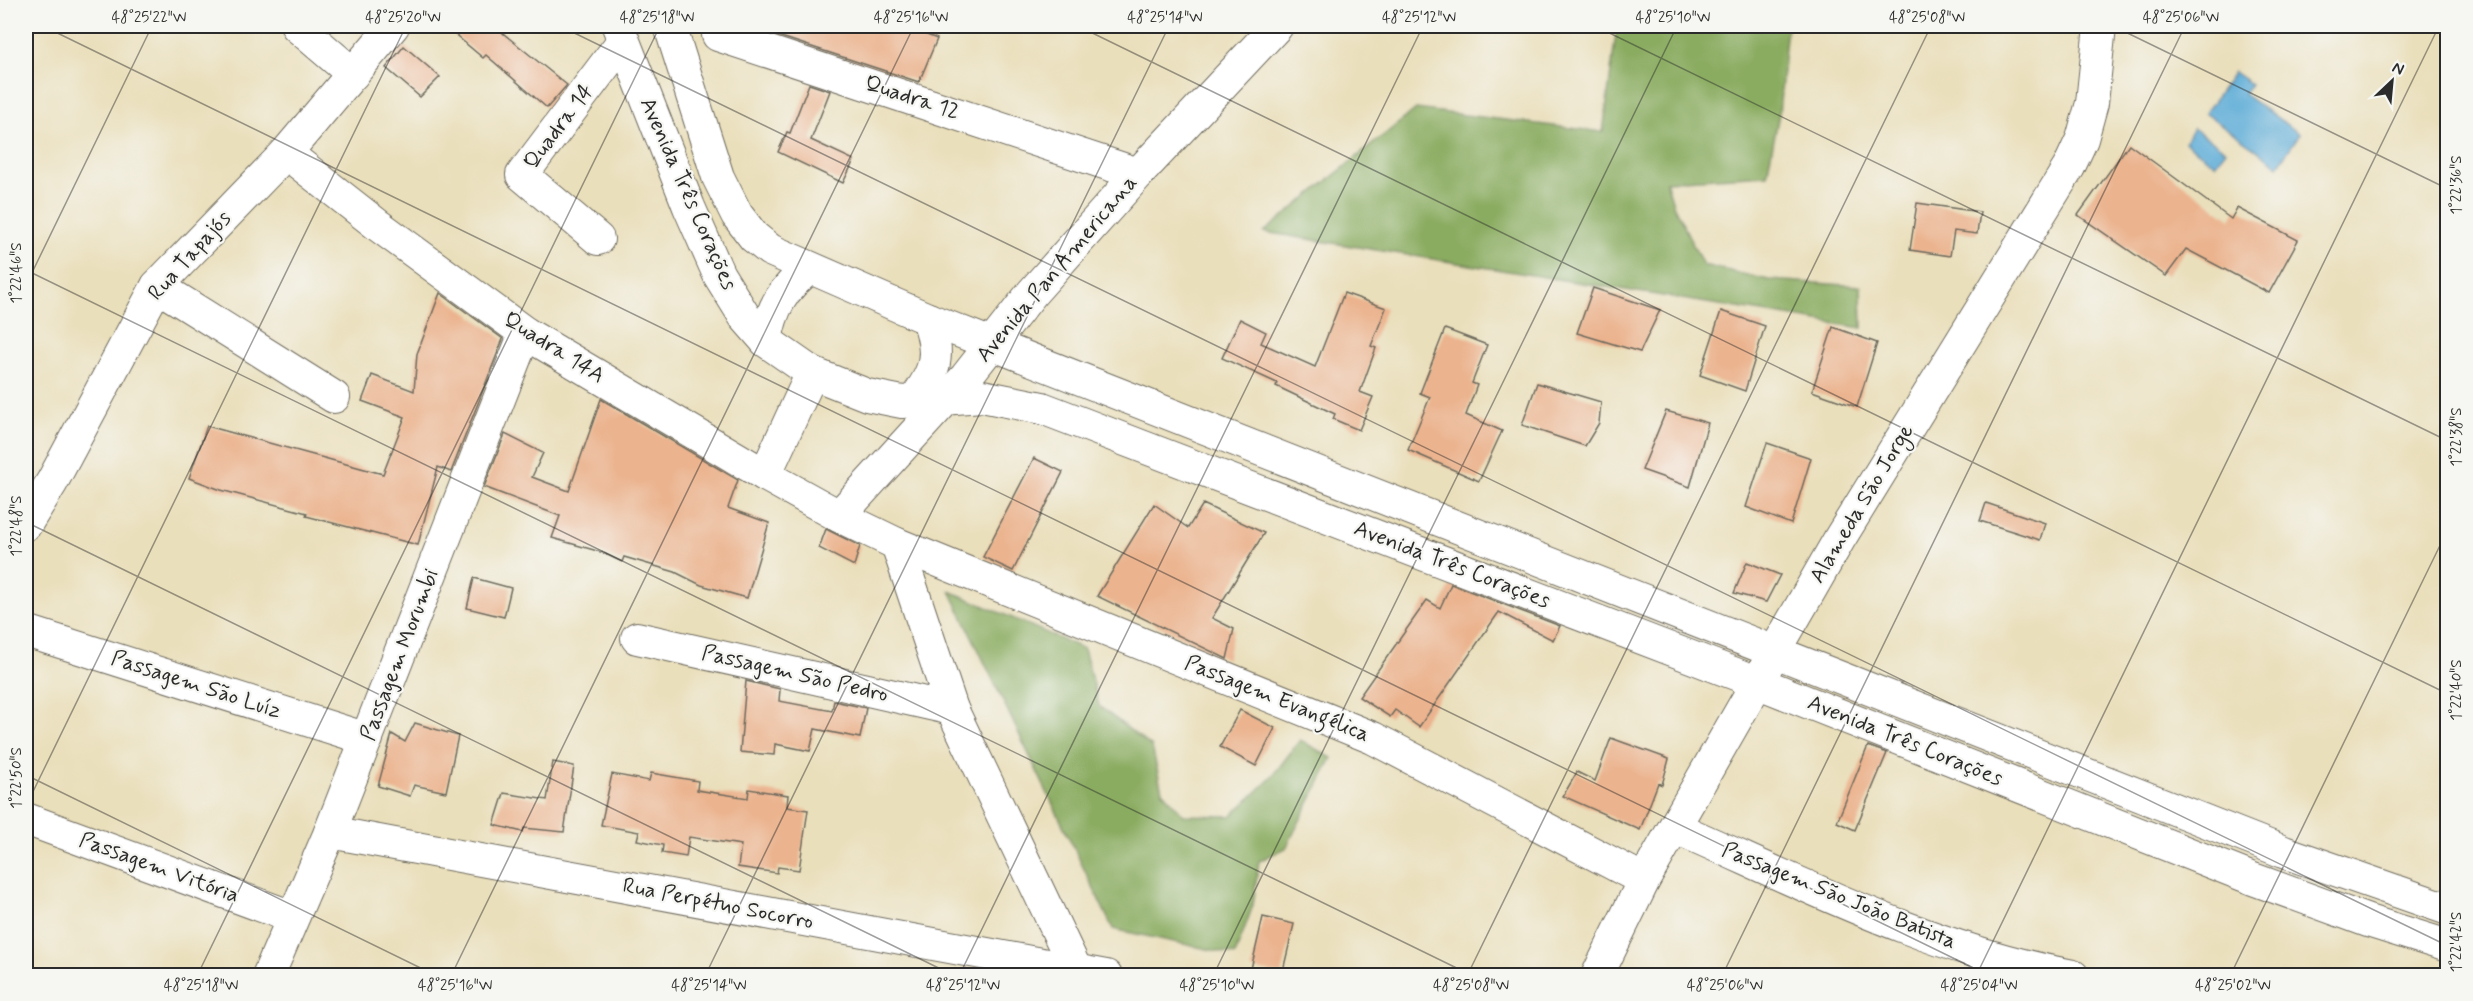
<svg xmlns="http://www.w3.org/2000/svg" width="2473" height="1001" font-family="Mynerve,sans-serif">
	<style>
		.forest { fill: #8aac60; stroke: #5a6c46; stroke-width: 1.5 }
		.water { fill: #5dacd7; stroke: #446c81; stroke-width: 1.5 }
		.building { fill: #ebb38e }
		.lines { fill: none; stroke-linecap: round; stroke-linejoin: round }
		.minor-casing { stroke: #6e6a5d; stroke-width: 34 }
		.minor { stroke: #fff; stroke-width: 32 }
		.ticks { fill: none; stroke: #2b2b2b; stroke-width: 1.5; stroke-opacity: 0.45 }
		.labels { text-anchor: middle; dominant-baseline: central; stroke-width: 4.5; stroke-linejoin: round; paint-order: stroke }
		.street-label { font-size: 22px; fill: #2b2b2b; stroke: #f6f6f2 }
		.neatline { fill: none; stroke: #2b2b2b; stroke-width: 2 }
		.ticks-label { font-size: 15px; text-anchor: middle; fill: #2b2b2b }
	</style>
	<rect width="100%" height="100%" fill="#f6f6f2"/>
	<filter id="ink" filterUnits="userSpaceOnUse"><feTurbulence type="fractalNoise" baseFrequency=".0167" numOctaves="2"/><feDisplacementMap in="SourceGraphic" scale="12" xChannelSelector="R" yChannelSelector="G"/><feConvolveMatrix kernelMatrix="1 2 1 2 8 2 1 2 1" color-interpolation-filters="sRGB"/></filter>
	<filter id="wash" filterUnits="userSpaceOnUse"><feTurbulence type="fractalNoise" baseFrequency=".008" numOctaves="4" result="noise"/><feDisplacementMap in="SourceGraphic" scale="24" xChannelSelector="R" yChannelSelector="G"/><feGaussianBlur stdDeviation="1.35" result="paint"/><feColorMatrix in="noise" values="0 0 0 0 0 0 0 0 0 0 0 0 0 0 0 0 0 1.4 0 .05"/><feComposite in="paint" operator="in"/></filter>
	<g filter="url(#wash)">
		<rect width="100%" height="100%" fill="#eadfbb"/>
		<g class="forest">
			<polygon points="1617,26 1787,26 1779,114 1767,175 1666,181 1673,204 1703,265 1769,280 1861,286 1862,328 1264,232 1416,109 1603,132"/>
			<polygon points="950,591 1084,649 1099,706 1152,747 1162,791 1184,815 1231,816 1271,778 1300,740 1332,758 1286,848 1259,861 1253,905 1235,955 1113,929"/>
		</g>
		<g class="water">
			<polygon points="2234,72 2251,84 2244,94 2300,134 2278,165 2205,113"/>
			<polygon points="2193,128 2226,150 2215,164 2185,142"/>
		</g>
		<g id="blocks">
			<g class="building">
				<polygon points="445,26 494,26 567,85 547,108 486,55 483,58"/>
				<polygon points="754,26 878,26 893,30 895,26 904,26 937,39 919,82 754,28"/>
				<polygon points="404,46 440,77 420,97 386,68"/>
				<polygon points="809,84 830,91 811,140 854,160 843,183 778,152 787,132 790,133"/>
				<polygon points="2129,144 2231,219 2237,208 2298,240 2269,293 2186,249 2166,276 2078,215"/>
				<polygon points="1917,203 1980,212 1977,234 1954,231 1950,256 1910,250"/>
				<polygon points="1593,288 1660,310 1640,352 1577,333"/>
				<polygon points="440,293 503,339 451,472 438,467 418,545 306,516 307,513 221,490 189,478 207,426 383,474 405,417 362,401 372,375 414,391 417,354"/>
				<polygon points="1344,293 1386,308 1371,346 1376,348 1360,392 1373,397 1359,430 1333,419 1335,414 1276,386 1277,383 1222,358 1240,319 1266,332 1261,343 1315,367"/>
				<polygon points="1721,311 1765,326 1745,391 1700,375"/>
				<polygon points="1833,327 1877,343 1857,407 1812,391"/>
				<polygon points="1445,329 1487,345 1472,383 1477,385 1466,415 1502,431 1479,481 1408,450 1430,397 1420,393"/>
				<polygon points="1537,383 1601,402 1599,423 1585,446 1522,425"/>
				<polygon points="601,399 738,480 728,508 769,523 747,598 701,585 675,572 624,557 622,562 601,552 552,538 560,516 484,487 505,434 543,453 532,477 569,491"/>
				<polygon points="1666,411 1708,423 1690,487 1642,470"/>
				<polygon points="1767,443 1811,458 1791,524 1746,507"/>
				<polygon points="1034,458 1063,472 1013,571 983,557"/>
				<polygon points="1986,503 2045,523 2040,540 1980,521"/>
				<polygon points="1154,504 1188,528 1203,504 1264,533 1212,618 1234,629 1227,659 1097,596"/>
				<polygon points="826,529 860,546 854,566 819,548"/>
				<polygon points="1747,562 1780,575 1766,602 1734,593"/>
				<polygon points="474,578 511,588 504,617 467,608"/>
				<polygon points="1451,584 1560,626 1553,640 1499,612 1419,727 1395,710 1390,717 1359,697 1427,600 1440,608"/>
				<polygon points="746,681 780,689 779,701 832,711 834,701 866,708 860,738 815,729 810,751 775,744 774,755 740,752"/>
				<polygon points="1240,710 1275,728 1256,766 1220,747"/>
				<polygon points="415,723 458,736 446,792 414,785 410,796 378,786 392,734 405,742"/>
				<polygon points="1611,738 1669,759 1662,785 1658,783 1640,830 1563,796 1577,772 1595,781"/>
				<polygon points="1868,746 1887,753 1855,830 1837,822"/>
				<polygon points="553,762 574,766 564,832 524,828 523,832 494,825 504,793 547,800"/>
				<polygon points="651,773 698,781 697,790 748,798 749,789 788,795 787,807 808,810 799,870 778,867 777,873 738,867 741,845 689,837 686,857 662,853 663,845 637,840 639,832 601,825 612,774 649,781"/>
				<polygon points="1263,917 1294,924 1282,975 1251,969"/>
			</g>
		</g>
	</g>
	<g filter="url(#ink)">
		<use href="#blocks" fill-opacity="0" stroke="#6e6a5d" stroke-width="1.5"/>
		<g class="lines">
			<g class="minor-casing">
				<g id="minor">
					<polyline points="297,26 353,74"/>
					<polyline points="618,26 689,207 719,275 745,317 766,341 812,373 867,395 902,402 982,396 1042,408 1759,683 2253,879 2368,921 2448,946"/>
					<polyline points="670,26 718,177 737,215 754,237 770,250 928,319 2284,852 2448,909"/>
					<polyline points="718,35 1138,174"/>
					<polyline points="286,153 379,226 525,333 765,475 839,516 897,544 1373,738 1644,880"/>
					<polyline points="598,239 522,175 623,41"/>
					<polyline points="157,286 334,397"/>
					<path d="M766 341C771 308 783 288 810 268"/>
					<path d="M913 402C936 372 941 355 928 319"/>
					<polyline points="765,475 812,373"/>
					<polyline points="839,516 966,377 1032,293 1138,174 1277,26"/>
					<polyline points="26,524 52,482 157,286 286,153 393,26"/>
					<polyline points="897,544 952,709 1076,970"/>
					<polyline points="26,631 367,739"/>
					<polyline points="637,638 952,709"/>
					<polyline points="26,819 292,917"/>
					<path d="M1676 828C1804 884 1934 951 2073 976"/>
					<polyline points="330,832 1106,976"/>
					<polyline points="268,976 330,832 525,333"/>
					<polyline points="1597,976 1644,880 1840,538 2069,167 2082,139 2092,103 2100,26"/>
				</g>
			</g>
			<use href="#minor" class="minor"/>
		</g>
	</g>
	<path class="ticks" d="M43 26 1990 976M560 26 2448 946M1078 26 2448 694M1595 26 2448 441M2113 26 2448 189M26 270 1473 976M26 285 152 26M26 522 955 976M26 775 437 976M26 806 406 26M197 976 660 26M451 976 914 26M705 976 1169 26M959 976 1423 26M1213 976 1677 26M1467 976 1931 26M1722 976 2185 26M1976 976 2439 26M2230 976 2448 529"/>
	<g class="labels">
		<g class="street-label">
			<text transform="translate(912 98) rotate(18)">Quadra 12</text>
			<text transform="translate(559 127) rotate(-53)">Quadra 14</text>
			<text transform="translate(688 194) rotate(66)">Avenida Três Corações</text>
			<text transform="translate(190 256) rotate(-48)">Rua Tapajós</text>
			<text transform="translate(1057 269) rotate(-50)">Avenida Pan Americana</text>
			<text transform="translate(554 348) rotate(32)">Quadra 14A</text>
			<text transform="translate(1862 504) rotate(-59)">Alameda São Jorge</text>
			<text transform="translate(1452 565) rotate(21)">Avenida Três Corações</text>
			<text transform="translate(400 655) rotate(-69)">Passagem Morumbi</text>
			<text transform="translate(795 674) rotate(13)">Passagem São Pedro</text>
			<text transform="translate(196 685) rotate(18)">Passagem São Luíz</text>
			<text transform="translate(1277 699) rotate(22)">Passagem Evangélica</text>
			<text transform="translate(1905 741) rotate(22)">Avenida Três Corações</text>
			<text transform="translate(159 868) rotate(20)">Passagem Vitória</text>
			<text transform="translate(1839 896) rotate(22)">Passagem São João Batista</text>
			<text transform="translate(718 904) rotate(11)">Rua Perpétuo Socorro</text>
		</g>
	</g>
	<rect width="2473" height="1001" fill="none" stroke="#f6f6f2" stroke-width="66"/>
	<g transform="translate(2392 81) rotate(26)" stroke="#f6f6f2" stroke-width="4.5" paint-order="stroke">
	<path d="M0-4.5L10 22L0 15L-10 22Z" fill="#2b2b2b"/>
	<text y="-9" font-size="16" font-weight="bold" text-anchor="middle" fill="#2b2b2b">N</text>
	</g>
	<rect x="33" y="33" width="2407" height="935" class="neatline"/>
	<g class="ticks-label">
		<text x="149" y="22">48°25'22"W</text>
		<text x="403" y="22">48°25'20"W</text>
		<text x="657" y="22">48°25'18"W</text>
		<text x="911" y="22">48°25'16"W</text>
		<text x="1165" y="22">48°25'14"W</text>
		<text x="1419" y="22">48°25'12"W</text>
		<text x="1673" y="22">48°25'10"W</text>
		<text x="1927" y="22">48°25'08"W</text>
		<text x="2181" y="22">48°25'06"W</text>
		<text transform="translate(2456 185) rotate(-90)" y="5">1°22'36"S</text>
		<text transform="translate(16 273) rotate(-90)" y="5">1°22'46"S</text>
		<text transform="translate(2456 437) rotate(-90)" y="5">1°22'38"S</text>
		<text transform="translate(16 526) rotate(-90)" y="5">1°22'48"S</text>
		<text transform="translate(2456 690) rotate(-90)" y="5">1°22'40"S</text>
		<text transform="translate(16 778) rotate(-90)" y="5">1°22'50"S</text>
		<text transform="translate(2456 942) rotate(-90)" y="5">1°22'42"S</text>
		<text x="201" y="990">48°25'18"W</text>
		<text x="455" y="990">48°25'16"W</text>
		<text x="709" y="990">48°25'14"W</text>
		<text x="963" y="990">48°25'12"W</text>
		<text x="1217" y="990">48°25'10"W</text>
		<text x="1471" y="990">48°25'08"W</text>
		<text x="1725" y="990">48°25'06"W</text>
		<text x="1979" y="990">48°25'04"W</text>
		<text x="2233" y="990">48°25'02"W</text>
	</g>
</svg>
